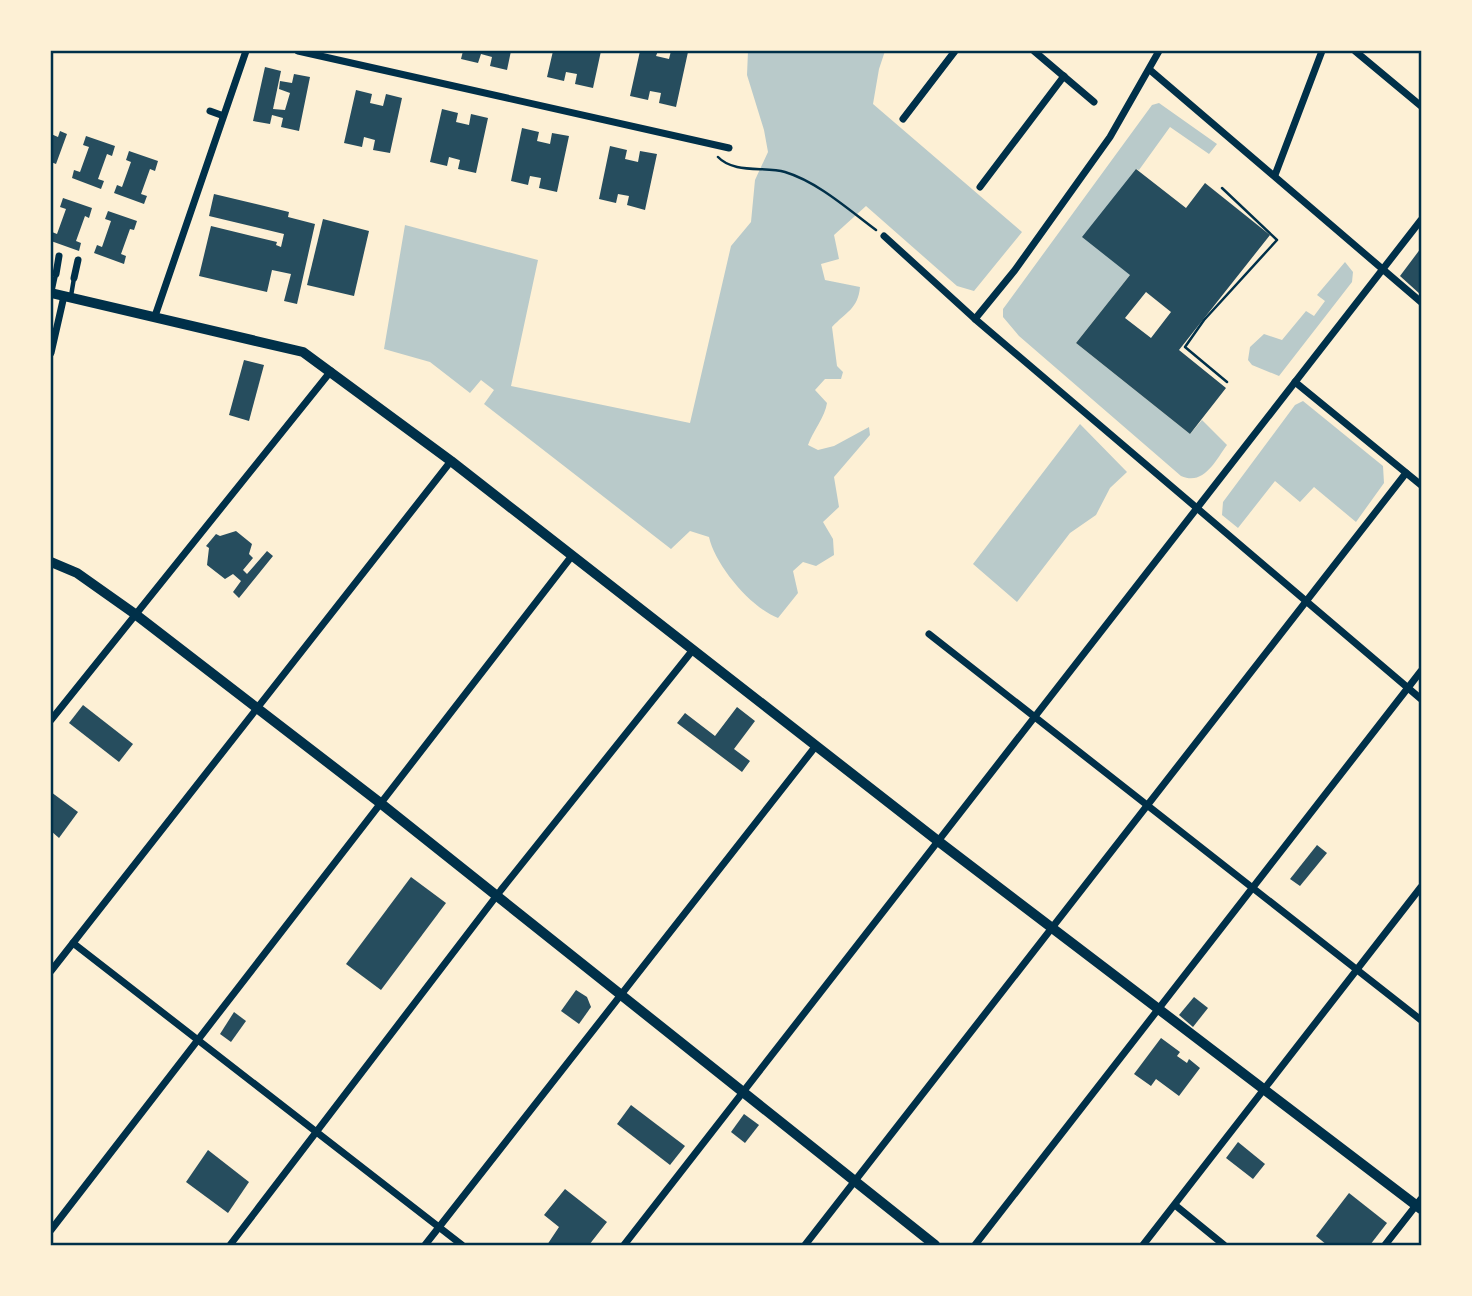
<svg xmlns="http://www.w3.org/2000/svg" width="1472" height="1296" font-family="Ubuntu,sans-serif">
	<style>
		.green { fill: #b9caca }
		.building { fill: #264d5e; fill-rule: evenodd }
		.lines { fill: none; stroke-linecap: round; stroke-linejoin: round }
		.path { stroke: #003049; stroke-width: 2.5 }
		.service { stroke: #003049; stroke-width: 4.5 }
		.minor { stroke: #003049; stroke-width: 7 }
		.tertiary { stroke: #003049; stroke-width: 10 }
		.neatline { fill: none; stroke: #003049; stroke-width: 2.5 }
	</style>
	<rect width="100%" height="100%" fill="#fdf0d5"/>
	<g class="green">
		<path d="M748 51H885L879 69 873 104 1022 232 974 291 957 286 866 206 834 235 839 259 821 264 825 280 860 287C858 309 846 312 832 327L837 366 843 372 841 379H825L815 390 827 403C825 417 813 431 808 445L818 450 834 446 869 427 870 435 834 477 839 507 823 522 833 539 834 555 816 566 803 562 793 571 798 593 778 618C751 608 715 565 709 537L690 531 671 549 484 404 494 390 481 380 470 393 430 362 384 349 405 225 538 260 511 386 690 423 731 246 751 222 755 180 768 152 764 130 747 75Z"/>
		<path d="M1159 103 1217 144 1209 154 1170 127 1139 170 1136 169 1130 275 1076 343 1190 434 1202 420 1227 445C1215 461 1204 486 1181 476L1019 336 1003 317V309L1152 105Z"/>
		<polygon points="1345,262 1353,272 1352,282 1279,376 1252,365 1248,360 1250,347 1264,334 1282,340 1306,311 1314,316 1325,301 1317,295"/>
		<polygon points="1303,401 1383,466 1384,483 1356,522 1314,487 1300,502 1275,481 1238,528 1222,515 1223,502 1295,405"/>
		<polygon points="1080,424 1127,472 1110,488 1096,515 1070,533 1017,602 973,564"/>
	</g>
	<g class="building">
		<polygon points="463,51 511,51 507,70 490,66 492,57 481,54 478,63 461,59"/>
		<polygon points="553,51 601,51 593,88 575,84 577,74 566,72 564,81 547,77"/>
		<polygon points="640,51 658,51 656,56 669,59 671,51 688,52 676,107 659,103 661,93 650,91 648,100 630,96"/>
		<polygon points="265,67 281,71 273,109 285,110 290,93 279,89 280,81 292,83 294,74 310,77 299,131 281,127 283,118 272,115 270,124 253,121"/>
		<polygon points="356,90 372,94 370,103 383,106 386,94 402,98 390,153 373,150 375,140 364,137 362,147 344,143"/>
		<polygon points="442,109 458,113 456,122 469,125 471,114 488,118 476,173 458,169 460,160 449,157 447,166 430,162"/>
		<polygon points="522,128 539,132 537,141 550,144 552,133 569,136 557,192 539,188 541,178 530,176 528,185 511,181"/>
		<polygon points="60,131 67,134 56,164 51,162 51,134 58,137"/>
		<polygon points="86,136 115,146 112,156 107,154 98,179 104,181 101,189 72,178 74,170 80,172 89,147 83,145"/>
		<polygon points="610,146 627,150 625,159 638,162 640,151 657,154 645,210 627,205 629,196 618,194 616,203 599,199"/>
		<polygon points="129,151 158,161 155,171 150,169 141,194 147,196 144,204 114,193 117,185 122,187 131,162 126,160"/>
		<path d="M1136 169 1186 208 1205 183 1270 235 1179 350 1226 388 1190 434 1076 343 1130 275 1082 237ZM1146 292 1171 312 1151 338 1125 318Z"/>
		<polygon points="214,194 289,212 288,217 315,224 297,304 284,301 291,274 272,270 267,292 199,276 211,226 277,242 276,245 281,247 284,234 209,216"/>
		<polygon points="63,198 92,208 89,218 85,216 76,241 81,243 79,251 51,241 52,232 57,234 66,209 60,207"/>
		<polygon points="108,211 137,221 134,230 130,229 121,254 126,256 124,264 94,253 97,245 102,247 111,221 105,219"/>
		<polygon points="323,219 369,231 354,296 307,285"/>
		<polygon points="1421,248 1421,295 1400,276"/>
		<polygon points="244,360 264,365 249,421 229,415"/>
		<polygon points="236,531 252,544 249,554 253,558 243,570 247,574 267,551 273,556 239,598 233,592 241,581 233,574 225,579 207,565 209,548 206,546 216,534 220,536"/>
		<polygon points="83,705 133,744 119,762 69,723"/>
		<polygon points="737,707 755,721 734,749 750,761 742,772 677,723 685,713 715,736"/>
		<polygon points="51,792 78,812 59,838 51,831"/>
		<polygon points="1317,845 1327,853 1300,886 1290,879"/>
		<polygon points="411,877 446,903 381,990 346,964"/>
		<polygon points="576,990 587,997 591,1007 579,1024 561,1011"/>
		<polygon points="1194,997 1208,1008 1193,1027 1179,1015"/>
		<polygon points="234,1012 246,1021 231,1042 220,1034"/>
		<polygon points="1161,1038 1180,1052 1177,1056 1187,1063 1189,1059 1200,1068 1179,1096 1156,1079 1151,1086 1134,1074"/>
		<polygon points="631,1105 685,1146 670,1165 617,1124"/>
		<polygon points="744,1114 759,1125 745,1143 731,1132"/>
		<polygon points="1238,1142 1265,1164 1253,1179 1226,1158"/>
		<polygon points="208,1150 249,1182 228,1213 186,1182"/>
		<polygon points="565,1189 607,1222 589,1245 547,1245 559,1227 544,1215"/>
		<polygon points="1349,1193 1387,1223 1370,1245 1327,1245 1316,1236"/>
	</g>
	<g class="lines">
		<g class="path">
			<path d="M718 157C734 174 765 166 785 172 818 182 849 210 876 230"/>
			<polyline points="1222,188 1277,240 1204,320 1185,347 1227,382"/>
		</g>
		<g class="service">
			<polyline points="52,293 56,274"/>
			<polyline points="71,296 74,278"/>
		</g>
		<g class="minor">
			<polyline points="298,51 729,148"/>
			<polyline points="1034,51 1094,102"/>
			<polyline points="1355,51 1421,106"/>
			<polyline points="1150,70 1421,302"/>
			<polyline points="210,111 221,115"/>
			<polyline points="903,119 955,51"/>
			<polyline points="1275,175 1322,51"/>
			<polyline points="980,187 1064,76"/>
			<polyline points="884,236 975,319 1421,699"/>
			<polyline points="56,274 59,256"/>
			<polyline points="74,278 78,260"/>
			<polyline points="155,316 246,51"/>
			<polyline points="975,319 1015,270 1110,137 1159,51"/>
			<polyline points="51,353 64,296"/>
			<polyline points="1295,382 1421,485"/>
			<polyline points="929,634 1421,1020"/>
			<polyline points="51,720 331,371"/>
			<polyline points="73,943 462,1245"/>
			<polyline points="51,971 451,461"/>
			<polyline points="1175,1205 1224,1245"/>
			<polyline points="51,1230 571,557"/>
			<polyline points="230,1245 501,890 692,651"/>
			<polyline points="425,1245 815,747"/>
			<polyline points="624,1245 1421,220"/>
			<polyline points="805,1245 1406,473"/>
			<polyline points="975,1245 1421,671"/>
			<polyline points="1143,1245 1421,887"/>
			<polyline points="1385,1245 1421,1199"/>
		</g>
		<g class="tertiary">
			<polyline points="51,293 303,352 451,461 938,841 1421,1209"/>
			<polyline points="51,562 77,573 135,614 379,802 935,1245"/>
		</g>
	</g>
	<rect width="1472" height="1296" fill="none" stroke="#fdf0d5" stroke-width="105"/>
	<rect x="52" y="52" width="1368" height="1192" class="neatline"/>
</svg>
